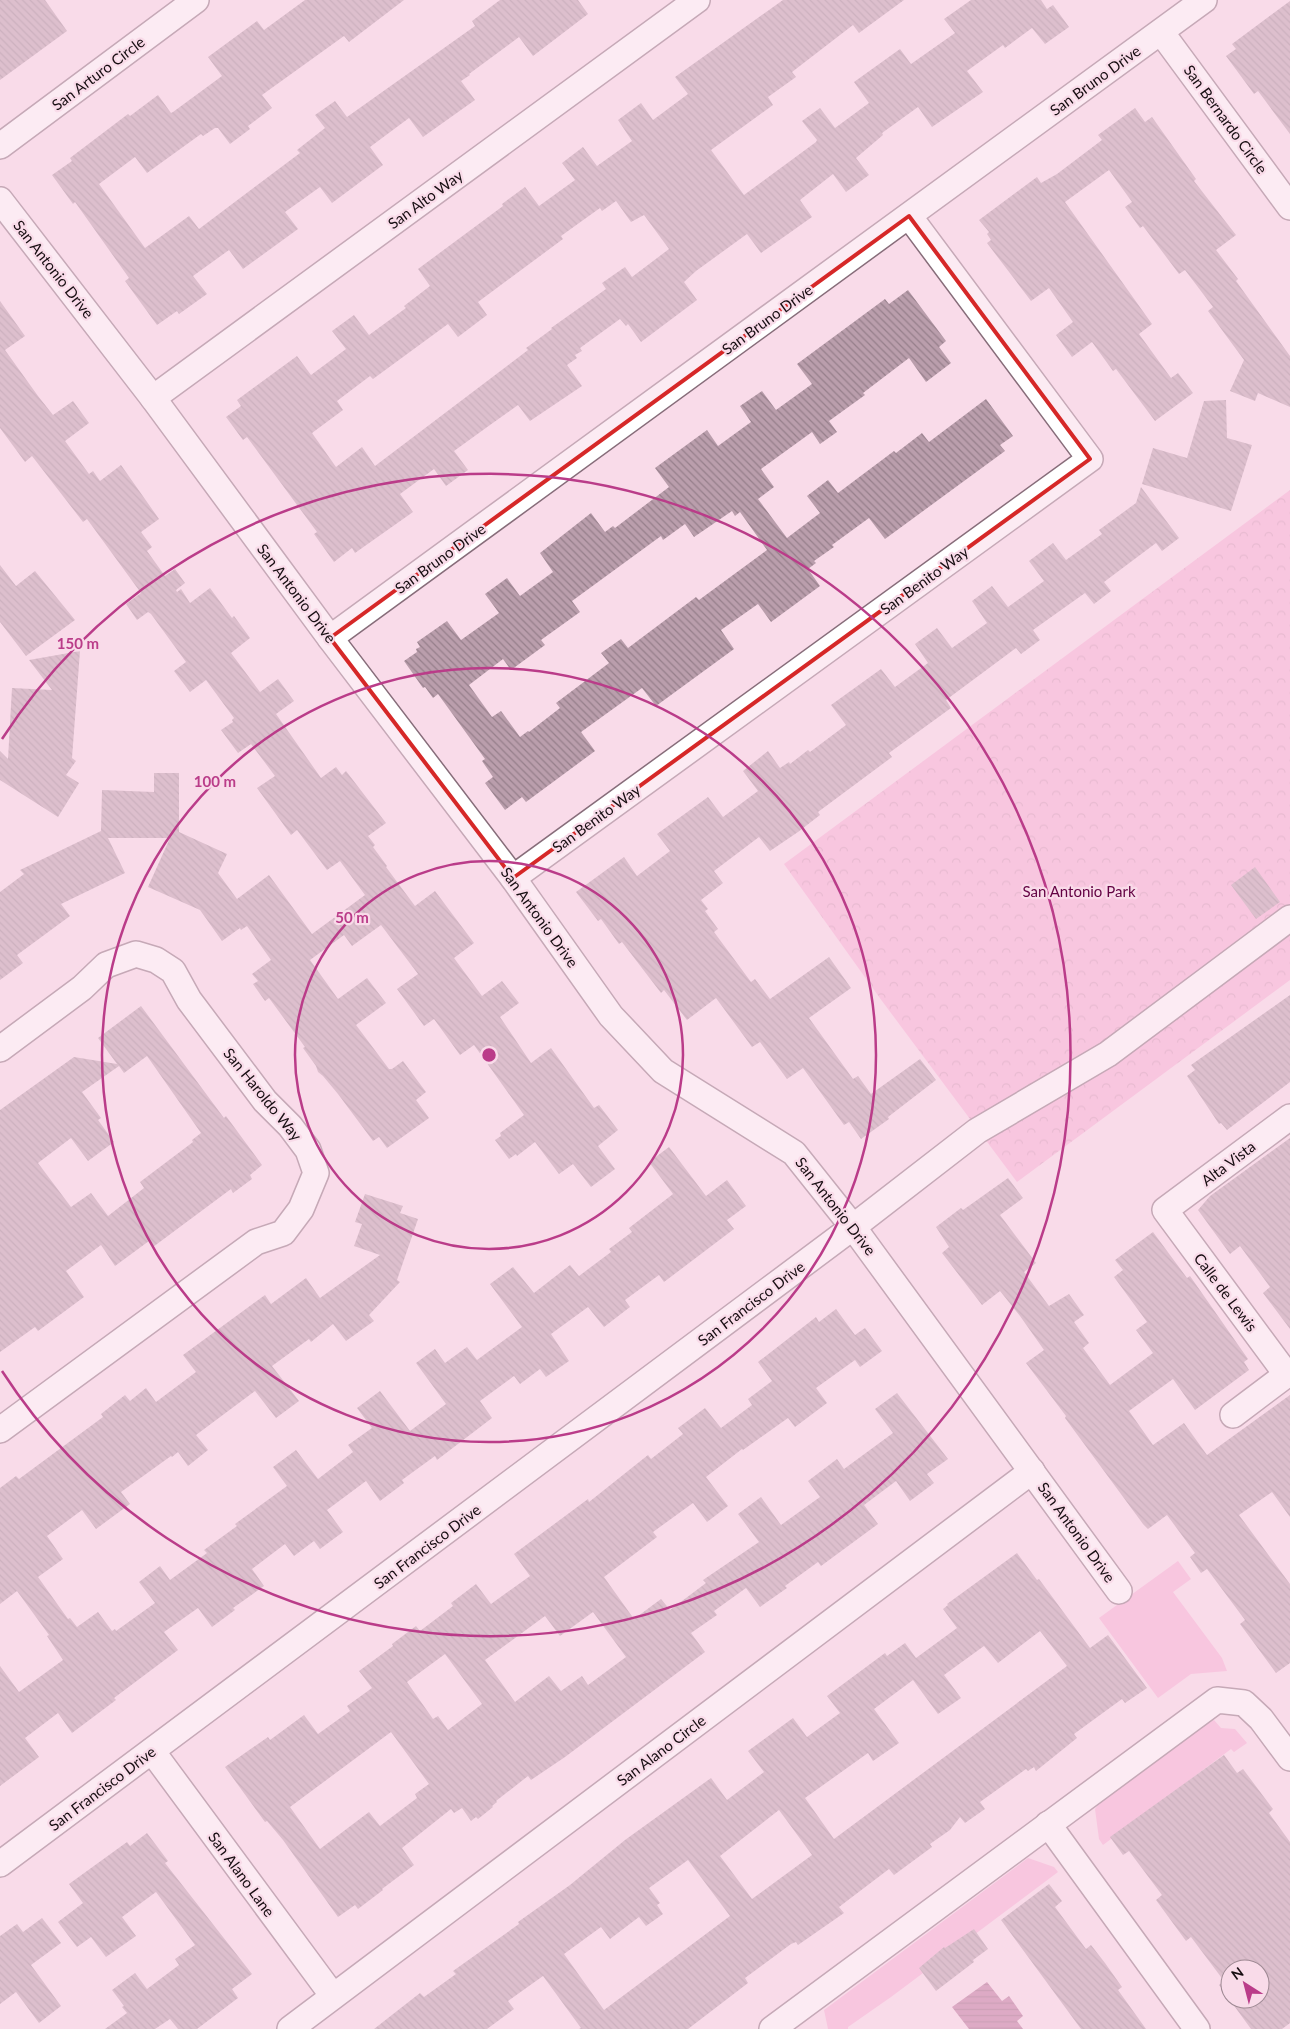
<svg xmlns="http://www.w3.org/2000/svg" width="1290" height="2029" font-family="Lato,sans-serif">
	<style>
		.green { fill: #f7add3 }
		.park { fill: url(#park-crowns) }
		.water { fill: url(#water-rules) }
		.building { fill: url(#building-back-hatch); fill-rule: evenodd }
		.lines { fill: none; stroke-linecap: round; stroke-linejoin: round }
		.minor-casing { stroke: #876d7a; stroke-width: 28 }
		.minor { stroke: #fff; stroke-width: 25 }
		.marked { fill: none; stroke: #d62828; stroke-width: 4; stroke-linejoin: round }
		.ring { fill: none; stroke: #ba3c89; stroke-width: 2.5 }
		.labels { text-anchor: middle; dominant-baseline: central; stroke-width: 4.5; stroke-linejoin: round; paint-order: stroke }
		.street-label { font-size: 15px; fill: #160d11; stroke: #f9dbe9 }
		.park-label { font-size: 15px; fill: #630243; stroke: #f9dbe9 }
		.centre { fill: #ba3c89; stroke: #f9dbe9; stroke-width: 2.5 }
		.ring-label { font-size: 15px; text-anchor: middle; font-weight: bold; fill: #ba3c89; stroke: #f9dbe9; stroke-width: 4.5; stroke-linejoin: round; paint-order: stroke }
	</style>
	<defs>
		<pattern id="park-crowns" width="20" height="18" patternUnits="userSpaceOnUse" patternTransform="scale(1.25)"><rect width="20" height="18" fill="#f7add3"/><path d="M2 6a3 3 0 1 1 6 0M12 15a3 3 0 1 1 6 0" fill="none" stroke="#d394b4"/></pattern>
		<pattern id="water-rules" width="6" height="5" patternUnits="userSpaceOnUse" patternTransform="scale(1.25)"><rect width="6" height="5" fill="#bb7099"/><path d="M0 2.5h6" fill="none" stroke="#975a7b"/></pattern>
		<pattern id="building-back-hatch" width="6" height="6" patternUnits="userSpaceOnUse" patternTransform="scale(1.25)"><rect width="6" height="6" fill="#ba9eac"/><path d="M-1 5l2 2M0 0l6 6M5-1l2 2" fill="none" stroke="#967f8b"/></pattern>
	</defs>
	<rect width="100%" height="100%" fill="#f9dbe9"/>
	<g class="green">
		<polygon points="1178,1561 1191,1579 1173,1592 1222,1658 1227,1671 1191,1674 1158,1698 1099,1618"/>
		<polygon points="1214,1720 1221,1728 1235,1729 1247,1743 1234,1752 1231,1749 1103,1845 1099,1839 1095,1809 1098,1805 1206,1724"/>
		<polygon points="1028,1858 1054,1867 1058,1872 891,1997 848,2027 848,2029 828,2029 824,2010"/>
	</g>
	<polygon class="park" points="1290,490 1290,980 1017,1182 882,1001 784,864"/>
	<polygon class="water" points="987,1982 1002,2001 1009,1996 1023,2016 1017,2021 1023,2029 969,2029 952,2007"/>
	<g class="building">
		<polygon points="0,0 45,0 67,31 0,80"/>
		<polygon points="305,0 404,0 349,42 344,36 262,95 272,108 248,126 250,129 230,144 218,128 215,128 203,136 201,134 147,173 135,157 99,184 145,248 189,216 199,229 300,153 297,150 325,128 315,115 335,101 347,117 475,26 472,21 500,0 578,0 588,14 533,56 519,37 469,74 470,75 461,81 475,100 423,137 409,118 370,147 383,165 332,203 320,187 285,212 298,229 243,269 229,250 193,276 207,294 179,314 177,311 157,325 125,281 129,278 75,202 73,204 52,175 72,161 70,158 128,114 130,116 158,95 171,113 173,112 222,76 208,57 257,21 264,30"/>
		<path d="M783 0H904L859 33 853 25 792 72 796 77 768 97 773 105 711 150 744 195 816 142 817 140 802 121 820 108 835 128 869 103 854 82 900 49 911 64 955 33 944 19 971 0H1041L1047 9 1053 5 1069 27 1045 44 1032 28 1005 48 1003 45 967 71 983 92 932 127 918 107 882 133 883 135 856 158 869 175 846 192 833 174 800 200 812 217 788 234 761 253 747 234 696 271 684 282 697 300 641 342 628 324 626 326 620 319 580 348 582 351 575 355 577 358 567 365 582 386 530 421 518 405 490 425 454 451 468 470 446 486 434 469 400 494 413 512 355 553 352 548 334 562 314 534 317 532 286 490 247 437 243 440 226 417 241 406 237 400 297 356 311 375 346 349 332 331 354 315 369 335 406 308 404 306 430 286 418 269 503 206 502 204 525 187 539 206 575 180 562 163 583 147 597 166 632 141 618 120 641 103 653 120 688 94 675 77ZM616 201 631 222 644 215 669 249 632 277 625 267 602 283 606 289 551 328 552 329 526 348 528 350 375 466 362 447 336 467 312 433 343 410 337 401 370 376 373 379 448 324 458 337 487 315 478 302 563 239 561 236 600 208 602 211Z"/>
		<polygon points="1290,1 1290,134 1258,91 1254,94 1226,56 1236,49 1232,44"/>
		<polygon points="1135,108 1145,122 1152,117 1196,179 1194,181 1236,235 1216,250 1238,279 1236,281 1290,356 1290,407 1258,393 1255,401 1230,391 1244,360 1208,311 1213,307 1185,270 1179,274 1143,226 1140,228 1125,207 1132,202 1109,170 1065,202 1152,324 1139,334 1171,378 1178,373 1193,393 1155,421 1116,369 1113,371 1092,342 1072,357 1056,335 1073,322 1049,288 1031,301 987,243 991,240 987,234 989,232 979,220 1037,177 1041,183 1057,174 1102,140 1098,135"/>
		<path d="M908 290 946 341 939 347 951 363 926 382 909 358 863 393 865 395 829 421 837 432 820 444 812 432 761 469 774 487 758 499 787 538 820 513 807 496 828 480 838 493 894 451 896 453 922 433 929 442 986 399 1013 436 1000 445 1005 451 885 539 869 518 832 545 834 547 814 561 816 563 808 569 820 586 771 622 758 604 721 630 734 649 656 706 642 688 581 732 595 751 526 802 522 797 505 810 485 783 493 777 482 761 485 759 438 694 433 698 425 687 423 688 404 661 417 652 416 649 420 647 417 642 447 621 461 640 499 613 485 594 507 578 520 596 553 572 540 553 591 513 605 532 613 526 615 528 669 487 655 468 707 430 718 446 751 422 740 406 762 391 776 410 812 384 797 364 885 299 889 304ZM732 511 735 516 740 512 767 550 699 600 696 597 628 648 621 639 601 653 609 663 556 703 560 708 529 732 528 731 520 737 501 711 492 717 469 685 503 659 511 670 545 645 541 640 580 612 572 601 661 536 663 540 685 524 694 537Z"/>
		<polygon points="0,301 25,336 5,350 38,396 53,415 73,401 89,423 65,441 89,474 93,471 100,481 121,465 159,519 141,532 152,547 147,551 165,576 175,569 185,583 176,590 177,592 181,589 190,603 210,588 232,618 234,616 250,638 231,653 260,692 278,679 294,701 276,714 321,778 336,767 342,775 346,771 386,823 368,836 375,845 373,847 387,866 386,867 415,906 435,891 474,943 454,958 482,996 502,981 519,1003 500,1017 531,1063 551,1048 594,1108 599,1105 618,1130 598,1146 615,1169 591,1187 573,1164 559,1174 535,1142 517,1156 516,1154 509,1159 495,1140 501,1136 500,1133 524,1115 474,1045 460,1055 434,1019 424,1026 397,989 418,974 381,925 352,946 344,935 310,960 338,999 367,978 386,1003 356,1025 389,1069 392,1069 403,1061 426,1092 416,1100 429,1118 387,1148 379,1137 373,1141 338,1094 323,1076 318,1072 316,1066 303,1048 305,1047 269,998 265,1001 253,984 258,981 252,974 271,960 247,926 241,930 240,928 222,941 200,910 148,887 170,838 108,838 125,873 61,904 70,916 17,955 23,963 0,980 0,892 24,874 20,870 101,831 102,790 154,792 154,773 179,773 179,832 227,854 218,873 237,899 269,875 312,934 365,895 340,861 327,870 297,830 291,835 257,788 275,776 251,744 238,753 221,730 233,722 232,720 234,718 206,680 190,692 174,671 186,662 151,614 148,612 137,620 126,604 141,593 87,519 83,522 32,456 25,462 0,428"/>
		<polygon points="1226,400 1227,438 1252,445 1231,511 1142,484 1153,448 1187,458 1204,401"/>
		<polygon points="1141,487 1179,538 1162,551 1156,543 1104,582 1111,591 1094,604 1085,593 1033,630 1040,640 1021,654 1016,648 946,700 951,708 889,753 892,757 818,812 820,815 798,832 770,851 759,837 714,871 723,883 701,900 708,909 705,911 718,929 714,932 751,982 755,979 770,999 829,957 851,988 809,1018 853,1079 858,1076 871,1094 920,1059 936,1080 888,1117 889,1119 861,1139 849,1122 844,1125 803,1068 787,1079 760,1042 752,1047 716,998 687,1020 664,990 661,993 622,942 619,944 601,919 598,921 576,892 624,857 637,876 670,851 657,834 708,797 723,817 758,791 743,771 768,751 780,768 789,762 790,764 808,750 810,752 846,725 831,705 881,669 895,687 928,663 915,644 937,628 952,648 987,623 972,601 992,586 1008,607 1044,581 1029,561 1053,543 1066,560 1102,534 1099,530 1136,503"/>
		<polygon points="0,565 16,586 35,571 75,620 26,656 0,622"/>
		<polygon points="80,651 72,758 76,761 66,775 79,783 58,817 0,780 0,751 8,759 12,688 52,690 29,660"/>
		<polygon points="1255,867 1280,902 1256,919 1231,885"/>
		<polygon points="1290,995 1290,1082 1227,1130 1221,1123 1219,1124 1187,1076 1195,1070 1191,1065"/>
		<path d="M141 1006 224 1118 226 1116 262 1165 250 1175 252 1179 233 1193 231 1189 153 1247 149 1241 115 1266 101 1245 66 1271 84 1297 38 1331 35 1327 0 1352V1110L74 1057 117 1064 98 1038ZM147 1056 201 1133 192 1140 193 1142 140 1182 144 1188 108 1216 91 1193 71 1207 38 1163 71 1138 88 1161 114 1142 98 1120 101 1118 82 1092 119 1066 124 1073Z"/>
		<polygon points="1290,1138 1290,1329 1263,1293 1270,1287 1240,1246 1230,1254 1198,1210 1210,1196"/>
		<polygon points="669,1147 706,1196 727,1180 746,1206 727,1220 734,1229 664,1282 659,1275 625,1300 630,1307 604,1327 588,1307 551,1334 569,1361 546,1377 540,1369 520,1384 514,1376 480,1401 492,1418 437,1460 435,1456 402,1480 404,1483 380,1501 366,1481 327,1510 343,1532 320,1549 314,1541 294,1556 285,1544 252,1569 264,1586 233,1608 235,1610 212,1627 198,1608 164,1632 178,1650 114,1698 116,1700 72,1733 58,1713 25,1738 39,1757 0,1786 0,1666 19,1692 63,1660 47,1636 49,1635 17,1591 0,1604 0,1488 16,1476 19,1479 103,1417 101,1414 125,1395 130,1401 146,1388 156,1402 196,1372 183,1355 265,1295 271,1304 306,1278 320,1298 380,1255 354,1246 362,1224 355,1222 365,1194 403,1206 400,1213 418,1219 397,1280 400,1282 369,1315 374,1321 346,1341 333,1324 311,1342 309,1339 272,1366 299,1401 276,1418 255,1391 196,1435 208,1450 188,1466 178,1452 172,1457 171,1456 121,1492 130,1504 96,1529 82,1510 47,1536 63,1559 38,1577 68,1619 70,1618 77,1627 98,1612 112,1631 115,1629 116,1631 155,1603 139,1582 160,1566 170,1580 207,1553 204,1550 237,1526 235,1524 287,1486 273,1467 296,1450 318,1479 353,1452 348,1445 372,1428 357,1408 380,1391 410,1431 446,1404 416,1363 435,1349 445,1363 467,1347 477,1360 522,1327 490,1284 513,1267 534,1293 570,1265 579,1276 611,1252 609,1249 632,1232 629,1228 673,1194 649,1162"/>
		<polygon points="1008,1178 1023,1198 1000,1215 1036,1263 1024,1272 1049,1306 1069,1294 1084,1315 1074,1322 1089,1343 1083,1348 1110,1385 1153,1353 1136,1330 1147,1322 1114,1277 1123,1270 1115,1260 1153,1232 1187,1278 1190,1276 1248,1359 1244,1362 1249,1370 1195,1410 1173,1379 1129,1411 1153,1445 1184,1423 1207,1455 1290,1395 1290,1517 1272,1492 1239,1515 1290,1584 1290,1663 1276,1673 1240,1624 1245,1620 1207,1569 1201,1573 1190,1557 1195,1553 1167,1515 1148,1529 1143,1524 1065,1418 1066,1416 1026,1363 1044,1350 1020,1316 1000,1291 982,1305 942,1253 949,1247 936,1227 961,1208 963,1210"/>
		<path d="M836 1309 855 1335 865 1328 882 1351 860 1367 855 1360 816 1388 827 1403 795 1427 788 1418 743 1450 742 1449 706 1477 728 1506 707 1522 693 1503 653 1532 657 1537 604 1577 634 1619 661 1599 670 1610 706 1583 703 1580 759 1542 738 1514 761 1497 781 1525 820 1497 808 1481 837 1459 844 1469 893 1433 875 1409 897 1393 948 1459 927 1474 934 1483 910 1501 896 1481 864 1505 878 1524 821 1566 818 1562 785 1586 787 1588 760 1607 746 1588 714 1611 717 1615 691 1633 705 1652 565 1757 531 1780 528 1776 496 1801 497 1802 492 1806 493 1807 478 1819 476 1817 471 1821 462 1808 454 1813 451 1809 402 1848 414 1865 382 1889 383 1890 358 1909 355 1905 338 1917 283 1840 267 1821 265 1822 225 1767 268 1737 270 1740 304 1715 318 1734 350 1711 347 1706 372 1688 359 1671 393 1646 392 1644 416 1626 420 1631 453 1606 451 1603 476 1584 491 1604 530 1576 514 1554 588 1499 589 1502 648 1455 651 1459 683 1434 678 1428 705 1408 721 1428 752 1405 748 1399 772 1381 758 1362 816 1317 819 1322ZM593 1612 626 1657 588 1685 582 1676 561 1691 549 1676 515 1702 485 1660 545 1616 560 1636ZM445 1654 482 1704 448 1730 438 1716 433 1719 407 1682ZM391 1732 429 1784 415 1794 417 1798 380 1826 369 1812 320 1849 290 1807Z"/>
		<path d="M1017 1553 1037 1580 1039 1579 1090 1648 1108 1635 1147 1688 1125 1703 1122 1699 1074 1734 1077 1738 1036 1771 1034 1767 1028 1771 1026 1769 980 1802 985 1809 965 1823 960 1817 950 1830 930 1844 932 1847 894 1875 889 1869 839 1907 844 1913 798 1945 796 1942 791 1944 745 1978 748 1983 688 2029H579L581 2028 543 1976 508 2001 514 2009 487 2029H374L420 1993 424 1997 456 1974 453 1971 519 1924 518 1922 570 1885 625 1840 711 1778 727 1800 764 1772 748 1751 793 1718 807 1737 840 1713 827 1696 885 1653 887 1656 905 1643 916 1658 957 1628 943 1609 948 1605 947 1604ZM1040 1631 1067 1666 834 1839 805 1798 868 1753 873 1761 899 1743 874 1709 913 1680 938 1714 961 1698 944 1675 984 1646 998 1663ZM779 1810 812 1855 752 1899 720 1856ZM688 1860 730 1916 604 2010 564 1954 601 1927 610 1939 639 1917 646 1926 663 1914 657 1905 660 1903 649 1888Z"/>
		<path d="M1224 1755 1237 1773 1243 1769 1273 1809 1269 1813 1290 1842V2023L1282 2029H1251L1219 1985 1224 1981 1191 1937 1186 1941 1156 1900 1162 1895 1129 1851 1123 1855 1110 1837ZM1230 1969H1260V1999H1230Z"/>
		<polygon points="147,1833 168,1861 165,1863 252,1974 232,1989 238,1998 197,2029 178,2029 170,2019 155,2029 105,2029 127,2013 122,2007 124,2006 112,1990 135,1973 147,1989 179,1965 175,1959 195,1945 156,1892 122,1917 136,1936 106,1957 91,1937 77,1947 58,1922 83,1903 69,1884 127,1842 130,1846"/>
		<polygon points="1049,1884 1062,1901 1055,1907 1086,1949 1091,1945 1105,1963 1122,1987 1118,1990 1146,2029 1081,2029 1001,1920"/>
		<polygon points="42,1918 61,1943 31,1965 61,2006 39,2023 16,1992 0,2004 0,1936 17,1924 23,1932"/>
		<polygon points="974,1929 988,1949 973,1960 974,1962 936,1991 919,1968 944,1947 945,1948"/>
	</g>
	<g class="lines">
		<g class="minor-casing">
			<g id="minor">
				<polyline points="1161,32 1290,207"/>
				<polyline points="0,146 196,0"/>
				<polyline points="0,200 153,398 330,638 513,878 611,1016 663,1071 794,1153 853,1227 1119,1591"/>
				<polyline points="153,398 697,0"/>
				<polyline points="330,638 1204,0"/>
				<polyline points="513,878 1090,459 909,216"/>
				<polyline points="0,1049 82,988 106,965 136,954 156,960 173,971 189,1000 265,1101 290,1126 308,1150 316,1173 301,1209 283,1233 256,1242 0,1430"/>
				<polyline points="1287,1375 1165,1210 1290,1117"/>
				<polyline points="1233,1415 1290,1372"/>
				<polyline points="152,1751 333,1996"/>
				<polyline points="1048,1824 1197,2029"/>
				<polyline points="0,1864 853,1227 977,1131 1108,1054 1290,918"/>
				<polyline points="290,2029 1032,1471"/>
				<polyline points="772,2029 1217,1700 1244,1703 1261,1719 1290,1758"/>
			</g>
		</g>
		<use href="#minor" class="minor"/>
	</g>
	<path d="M0 0H1290V2029H0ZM909 216 1090 459 513 878 330 638Z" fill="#f9dbe9" fill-opacity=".55" fill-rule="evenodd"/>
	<path class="marked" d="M909 216 1090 459 513 878 330 638Z"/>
	<g class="ring">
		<circle cx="489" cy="1055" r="194"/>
		<circle cx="489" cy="1055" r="387"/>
		<path d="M2 739A581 581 0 1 1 2 1371"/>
	</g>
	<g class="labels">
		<g class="street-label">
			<text transform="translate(98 73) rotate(-37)">San Arturo Circle</text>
			<text transform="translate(1095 80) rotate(-36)">San Bruno Drive</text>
			<text transform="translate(1226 119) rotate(54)">San Bernardo Circle</text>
			<text transform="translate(425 199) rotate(-36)">San Alto Way</text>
			<text transform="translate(54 269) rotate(52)">San Antonio Drive</text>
			<text transform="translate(767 319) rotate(-36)">San Bruno Drive</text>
			<text transform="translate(440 558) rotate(-36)">San Bruno Drive</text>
			<text transform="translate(924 580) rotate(-36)">San Benito Way</text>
			<text transform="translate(297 593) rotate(53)">San Antonio Drive</text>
			<text transform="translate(596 818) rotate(-36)">San Benito Way</text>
			<text transform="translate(540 917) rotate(54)">San Antonio Drive</text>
			<text transform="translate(263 1094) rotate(51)">San Haroldo Way</text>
			<text transform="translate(1228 1163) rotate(-37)">Alta Vista</text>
			<text transform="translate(836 1206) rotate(52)">San Antonio Drive</text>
			<text transform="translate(1226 1292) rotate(53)">Calle de Lewis</text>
			<text transform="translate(751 1303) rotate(-37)">San Francisco Drive</text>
			<text transform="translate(1077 1532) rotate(54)">San Antonio Drive</text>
			<text transform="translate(427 1546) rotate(-37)">San Francisco Drive</text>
			<text transform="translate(661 1750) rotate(-37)">San Alano Circle</text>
			<text transform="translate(102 1788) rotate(-37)">San Francisco Drive</text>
			<text transform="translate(242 1874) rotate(54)">San Alano Lane</text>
		</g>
		<g class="park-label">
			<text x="1079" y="891">San Antonio Park</text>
		</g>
	</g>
	<circle cx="489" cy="1055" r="8" class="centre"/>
	<g class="ring-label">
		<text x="78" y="649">150 m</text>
		<text x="215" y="787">100 m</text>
		<text x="352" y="923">50 m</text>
	</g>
	<g transform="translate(1245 1984) rotate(324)"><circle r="24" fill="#f9dbe9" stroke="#9e8993"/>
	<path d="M0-4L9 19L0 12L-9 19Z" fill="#ba3c89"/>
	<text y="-8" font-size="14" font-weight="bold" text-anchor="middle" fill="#160d11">N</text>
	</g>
</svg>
